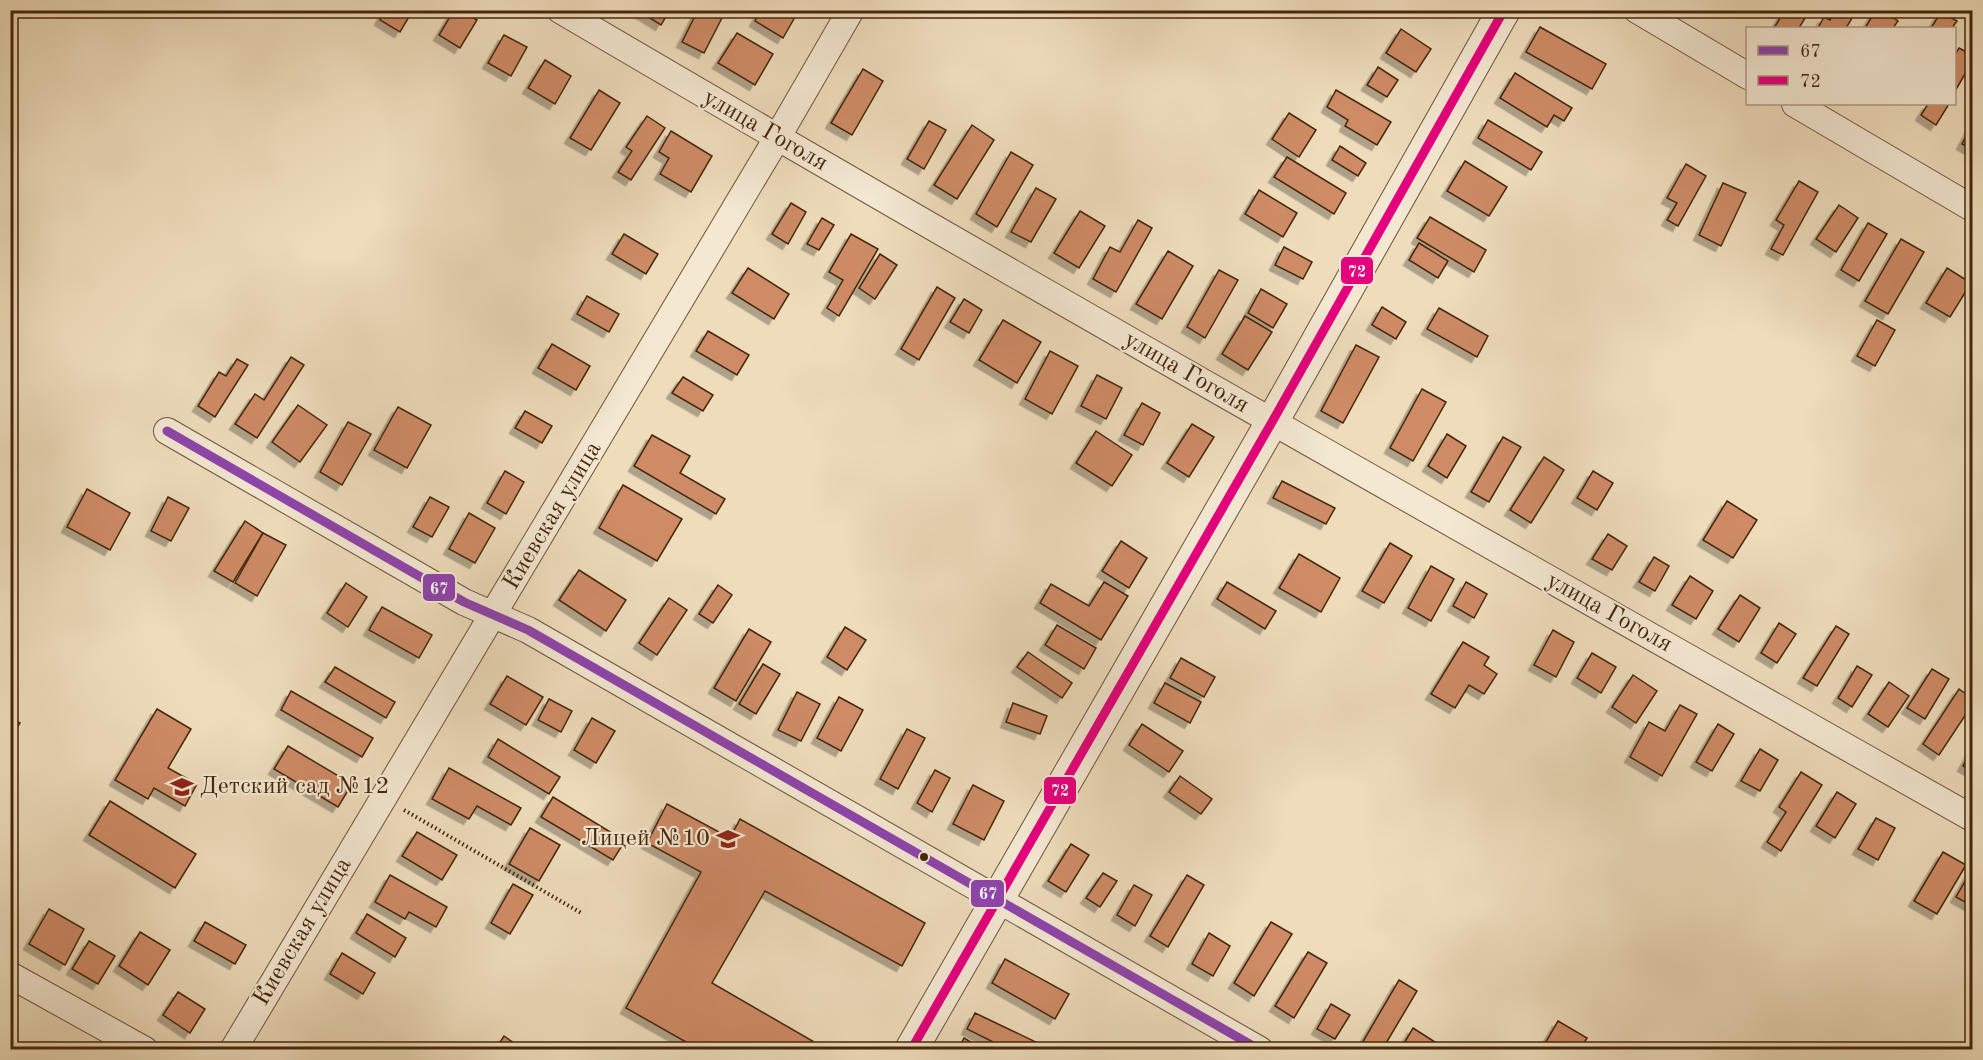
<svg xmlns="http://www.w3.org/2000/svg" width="1983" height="1060" font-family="'Old Standard TT',serif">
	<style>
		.building { fill: #ce8b66; stroke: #44270a; stroke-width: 1.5; filter: url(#shadow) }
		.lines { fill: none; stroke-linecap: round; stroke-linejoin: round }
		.minor-casing { stroke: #6e5436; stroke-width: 28 }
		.tertiary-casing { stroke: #6e5436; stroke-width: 34 }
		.path { stroke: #44270a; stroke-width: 4; stroke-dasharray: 1.5 3; stroke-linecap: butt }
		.minor { stroke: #f4e8d3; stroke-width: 26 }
		.tertiary { stroke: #f4e8d3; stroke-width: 32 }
		.bus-1-casing { stroke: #f4e8d3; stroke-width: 14 }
		.bus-2-casing { stroke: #f4e8d3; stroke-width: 14 }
		.bus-1 { stroke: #8e44ad; stroke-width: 9 }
		.bus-2 { stroke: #e5007d; stroke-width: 9 }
		.bus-dot { fill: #44270a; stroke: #f4e8d3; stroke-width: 2 }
		.labels { text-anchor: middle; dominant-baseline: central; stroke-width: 4.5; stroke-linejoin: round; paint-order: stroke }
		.street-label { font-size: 24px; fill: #44270a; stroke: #f4e8d3 }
		.poi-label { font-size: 24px; fill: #44270a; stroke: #f4e8d3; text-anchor: start }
		.line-badge { stroke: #f4e8d3; stroke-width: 2 }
		.badge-label { font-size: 16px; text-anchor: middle; font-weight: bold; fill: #fff }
	</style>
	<defs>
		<filter id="shadow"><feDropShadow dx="-5.5" dy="5.5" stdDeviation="0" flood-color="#0004"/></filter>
	</defs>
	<rect width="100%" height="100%" fill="#eedcbb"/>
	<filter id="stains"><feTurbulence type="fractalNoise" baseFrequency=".00333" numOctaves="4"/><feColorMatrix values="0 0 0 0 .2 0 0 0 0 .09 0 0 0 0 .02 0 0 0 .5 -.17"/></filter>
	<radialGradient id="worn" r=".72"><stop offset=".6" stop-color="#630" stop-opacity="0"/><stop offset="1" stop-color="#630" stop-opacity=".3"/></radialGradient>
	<g class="building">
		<polygon points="385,10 413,10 400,32 380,20"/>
		<polygon points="454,10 461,10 477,20 460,48 439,35"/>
		<polygon points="637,10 670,10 661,25"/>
		<polygon points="698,10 709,14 711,10 726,10 704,53 682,42"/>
		<polygon points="761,10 799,10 783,38 755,21"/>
		<polygon points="1785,10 1810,10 1799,28 1774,28"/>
		<polygon points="1835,10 1857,10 1846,28 1818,28 1824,17 1830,20"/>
		<polygon points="1876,10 1882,10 1898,21 1893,28 1865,28"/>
		<polygon points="1941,12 1957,21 1952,28 1931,28"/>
		<polygon points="1540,27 1606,64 1592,89 1526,52"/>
		<polygon points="1401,29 1431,49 1416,72 1386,53"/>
		<polygon points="737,33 773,54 755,85 718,63"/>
		<polygon points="504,35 527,47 511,76 488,63"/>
		<polygon points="1959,48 1972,55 1972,62 1954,93 1954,56"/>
		<polygon points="545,60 571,76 555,104 528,88"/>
		<polygon points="1378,67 1398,80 1387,97 1367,85"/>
		<polygon points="863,69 883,81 852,135 831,123"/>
		<polygon points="1515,73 1572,108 1564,121 1554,115 1547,127 1500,98"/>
		<polygon points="599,90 620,103 591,150 570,138"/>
		<polygon points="1336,90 1391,122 1377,145 1345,126 1348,120 1327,107"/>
		<polygon points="1928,104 1949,104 1936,125 1921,115"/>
		<polygon points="1289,113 1316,130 1299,157 1272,139"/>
		<polygon points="647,116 665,128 631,180 618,172 632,151 626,147"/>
		<polygon points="1488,120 1542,152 1531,170 1478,138"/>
		<polygon points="929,121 946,130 924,169 907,159"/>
		<polygon points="972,125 994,140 957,199 934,185"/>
		<polygon points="1972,125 1972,150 1962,144"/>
		<polygon points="671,131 712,156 691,192 660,174 669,158 659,152"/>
		<polygon points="1340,146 1366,163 1358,176 1332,160"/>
		<polygon points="1011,152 1033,165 997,227 976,214"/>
		<polygon points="1287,157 1346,193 1334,214 1274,177"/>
		<polygon points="1465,161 1507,187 1489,216 1447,191"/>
		<polygon points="1686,164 1706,176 1678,226 1667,220 1677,203 1667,198"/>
		<polygon points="1799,181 1818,192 1783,255 1771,249 1784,225 1776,220"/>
		<polygon points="1723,183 1746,193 1721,246 1699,235"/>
		<polygon points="1036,188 1056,199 1031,242 1011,232"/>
		<polygon points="1259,190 1297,213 1283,237 1245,214"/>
		<polygon points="791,203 806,212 788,244 772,234"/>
		<polygon points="1839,205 1858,218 1836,252 1816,239"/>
		<polygon points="1080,211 1105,226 1079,268 1054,253"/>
		<polygon points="1430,217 1486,250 1474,272 1417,238"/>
		<polygon points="822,218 834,225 819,250 807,244"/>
		<polygon points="1138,220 1152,228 1116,292 1093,279 1110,247 1120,252"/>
		<polygon points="1868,223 1887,234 1859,281 1841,270"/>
		<polygon points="624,234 658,254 646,274 612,254"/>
		<polygon points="851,234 878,249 839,316 827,308 843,280 829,272"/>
		<polygon points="1901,239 1924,252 1888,314 1865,301"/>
		<polygon points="1419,243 1448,261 1438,278 1409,260"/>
		<polygon points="1284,247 1312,262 1303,279 1275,265"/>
		<polygon points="1168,251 1193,266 1162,319 1136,304"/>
		<polygon points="880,254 897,265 875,299 859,288"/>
		<polygon points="748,268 789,294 774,319 732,293"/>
		<polygon points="1947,268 1971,283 1950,317 1926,303"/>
		<polygon points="1219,270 1238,280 1205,338 1187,327"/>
		<polygon points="937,287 955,298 919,360 901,349"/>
		<polygon points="1261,289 1287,304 1273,328 1248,313"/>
		<polygon points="587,296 619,314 609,332 577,314"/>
		<polygon points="964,299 982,310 969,333 950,322"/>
		<polygon points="1382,307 1406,322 1396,339 1372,325"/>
		<polygon points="1439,308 1488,336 1477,357 1427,329"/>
		<polygon points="1245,316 1272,332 1248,370 1222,354"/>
		<polygon points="1003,320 1041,342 1017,383 979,360"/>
		<polygon points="1877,320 1895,330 1875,366 1857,356"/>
		<polygon points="708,331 749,355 737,375 696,351"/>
		<polygon points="552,344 590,366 576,390 538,368"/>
		<polygon points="1356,345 1379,357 1343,423 1321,411"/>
		<polygon points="1050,351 1078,366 1052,414 1025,399"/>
		<polygon points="291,357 304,365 257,438 235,424 255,394 264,400"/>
		<polygon points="237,359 248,365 215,417 198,406 219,372 226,376"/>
		<polygon points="1097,375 1122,388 1106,419 1081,406"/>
		<polygon points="683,377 713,395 703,411 672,393"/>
		<polygon points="1422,389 1446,402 1413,461 1390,448"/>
		<polygon points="1142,403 1160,413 1143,445 1124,435"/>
		<polygon points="298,405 327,425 300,462 272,442"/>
		<polygon points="398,407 431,425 407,468 374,450"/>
		<polygon points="525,411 552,426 542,443 515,428"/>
		<polygon points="348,422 371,434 342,485 320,472"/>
		<polygon points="1192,424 1214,437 1189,477 1167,463"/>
		<polygon points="1096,431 1132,455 1112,486 1076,463"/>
		<polygon points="1447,434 1466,446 1447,478 1428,466"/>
		<polygon points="652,435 690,456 680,473 725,499 716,514 634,466"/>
		<polygon points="1503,437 1521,447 1489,502 1471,492"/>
		<polygon points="1544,457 1564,470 1531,523 1510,510"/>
		<polygon points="505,471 524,482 506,514 487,503"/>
		<polygon points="1593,471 1613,483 1597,510 1577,498"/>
		<polygon points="1282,481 1335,508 1326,524 1273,498"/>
		<polygon points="623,485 682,519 657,561 599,528"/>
		<polygon points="87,489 130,513 110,550 67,527"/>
		<polygon points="168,497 189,508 171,541 151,531"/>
		<polygon points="430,497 449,507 432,537 413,527"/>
		<polygon points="1727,501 1757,520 1733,558 1703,540"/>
		<polygon points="469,513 495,528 475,563 449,549"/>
		<polygon points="245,521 263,533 233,582 214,571"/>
		<polygon points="263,533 286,545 257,596 235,583"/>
		<polygon points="1608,534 1627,546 1612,570 1592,559"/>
		<polygon points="1121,541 1147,558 1129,588 1102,571"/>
		<polygon points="1390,543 1412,556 1384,603 1362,591"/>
		<polygon points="1299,554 1340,578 1321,612 1279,588"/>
		<polygon points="1654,557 1669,566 1655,591 1639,582"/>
		<polygon points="1431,566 1454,579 1431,621 1408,608"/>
		<polygon points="579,570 626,600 606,631 559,600"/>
		<polygon points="1690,576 1713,591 1696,619 1672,605"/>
		<polygon points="1104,582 1128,596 1101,640 1040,603 1051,584 1089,606"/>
		<polygon points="1227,582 1276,611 1265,629 1217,599"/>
		<polygon points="1466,582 1487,594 1474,618 1453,606"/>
		<polygon points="346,583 367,597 348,627 327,613"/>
		<polygon points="718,585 732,595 713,623 699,614"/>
		<polygon points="1740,595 1760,608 1739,642 1718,629"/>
		<polygon points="669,598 687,610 657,655 639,643"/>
		<polygon points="382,607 432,635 419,658 369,630"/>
		<polygon points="1779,623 1796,634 1777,663 1761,653"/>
		<polygon points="1057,625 1096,648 1084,669 1045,645"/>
		<polygon points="1836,626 1849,634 1817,686 1803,678"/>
		<polygon points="845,627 866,640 847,670 827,657"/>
		<polygon points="749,629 771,642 736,701 714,688"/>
		<polygon points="1553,630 1574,642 1556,677 1534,665"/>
		<polygon points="1463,642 1489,657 1484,665 1497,674 1484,694 1469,685 1455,708 1431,694"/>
		<polygon points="1028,652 1072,683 1062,698 1017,667"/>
		<polygon points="1592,653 1616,667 1601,693 1577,678"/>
		<polygon points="1181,658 1215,677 1204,697 1170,678"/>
		<polygon points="763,664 780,674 756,714 739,704"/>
		<polygon points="1857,666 1872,675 1852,707 1838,698"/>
		<polygon points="335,667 395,702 386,718 325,682"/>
		<polygon points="1932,669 1949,679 1925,719 1907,708"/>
		<polygon points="1633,675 1657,691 1636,723 1612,707"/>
		<polygon points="507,676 543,697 526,725 490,704"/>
		<polygon points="1889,682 1909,696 1888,727 1868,714"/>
		<polygon points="1165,683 1201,702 1190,723 1154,703"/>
		<polygon points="1959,689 1972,698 1972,705 1939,755 1923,744"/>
		<polygon points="291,691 373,738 362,757 281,710"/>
		<polygon points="797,692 820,704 801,741 778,730"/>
		<polygon points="839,697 863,710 841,751 817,738"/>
		<polygon points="549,699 572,711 561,732 538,720"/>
		<polygon points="1013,703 1047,716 1040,734 1006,722"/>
		<polygon points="1680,705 1697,714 1662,776 1630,757 1649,722 1665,731"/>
		<polygon points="157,709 191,729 168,768 197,784 185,806 154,788 148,799 115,780"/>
		<polygon points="10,717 20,723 10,739"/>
		<polygon points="592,718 615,731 596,763 574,750"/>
		<polygon points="1142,724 1183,751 1169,772 1129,745"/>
		<polygon points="1718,724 1734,734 1712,771 1696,762"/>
		<polygon points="907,729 925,738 898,789 880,779"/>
		<polygon points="498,739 560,777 549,794 488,757"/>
		<polygon points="288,746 352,784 338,807 274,769"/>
		<polygon points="1760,749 1778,760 1760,791 1741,781"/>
		<polygon points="1972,749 1972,771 1963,766"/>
		<polygon points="449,768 521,808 511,825 477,806 469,819 432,799"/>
		<polygon points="935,770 950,778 932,812 917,803"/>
		<polygon points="1801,772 1822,785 1781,851 1767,842 1786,812 1779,807"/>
		<polygon points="1180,776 1212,799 1201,814 1169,792"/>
		<polygon points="973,785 1004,801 984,840 953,824"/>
		<polygon points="1837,792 1856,804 1835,838 1816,826"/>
		<polygon points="553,797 625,841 613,860 541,817"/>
		<polygon points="110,801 196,854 175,888 89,835"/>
		<polygon points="667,804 730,838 740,819 925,923 902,966 765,891 712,983 828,1050 700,1050 626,1008 701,872 647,843"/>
		<polygon points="1876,818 1895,828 1878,860 1858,849"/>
		<polygon points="530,828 560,845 539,881 509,864"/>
		<polygon points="417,832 457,855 442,880 402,856"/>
		<polygon points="1071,844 1089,855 1066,892 1048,881"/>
		<polygon points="1943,852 1966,865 1937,914 1914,901"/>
		<polygon points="1972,869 1972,906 1956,897"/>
		<polygon points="1103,873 1117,881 1100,907 1086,898"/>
		<polygon points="390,875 447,907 436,927 409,912 405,919 375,902"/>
		<polygon points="1187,875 1204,885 1168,947 1150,936"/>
		<polygon points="513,884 533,895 510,934 491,923"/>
		<polygon points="1134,885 1152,895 1135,926 1117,915"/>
		<polygon points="49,909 84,929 65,965 29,944"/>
		<polygon points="367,914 406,938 395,957 356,933"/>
		<polygon points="205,922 246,945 235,964 194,941"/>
		<polygon points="1271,922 1292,934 1254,996 1234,983"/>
		<polygon points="140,932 170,950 148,985 119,966"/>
		<polygon points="1209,933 1230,946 1213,976 1192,964"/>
		<polygon points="89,941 115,956 98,984 72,969"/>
		<polygon points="1308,952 1327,963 1294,1018 1275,1006"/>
		<polygon points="342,953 375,973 363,994 330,974"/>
		<polygon points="1005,959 1069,994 1055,1019 992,983"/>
		<polygon points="1399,980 1417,991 1382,1050 1358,1050"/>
		<polygon points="178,992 205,1009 190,1033 163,1015"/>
		<polygon points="1331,1004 1350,1015 1335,1039 1317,1029"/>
		<polygon points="975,1013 1038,1043 1035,1050 1009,1050 967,1029"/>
		<polygon points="1558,1021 1587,1038 1580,1050 1541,1050"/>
		<polygon points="1413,1028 1435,1042 1430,1050 1400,1050"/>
		<polygon points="504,1036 524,1050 495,1050"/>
		<polygon points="964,1038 984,1050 958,1050"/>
	</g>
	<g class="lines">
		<g class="minor-casing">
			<g id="minor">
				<path d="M560 10C1027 285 1500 551 1972 818"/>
				<polyline points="1637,10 1748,76"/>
				<polyline points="1795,104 1972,208"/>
				<polyline points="167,431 464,602 528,630 1260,1050"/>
				<polyline points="10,975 145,1050"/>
				<polyline points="233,1050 777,138 851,10"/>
			</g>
		</g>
		<g class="tertiary-casing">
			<polyline id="tertiary" points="911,1050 1272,422 1504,10"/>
		</g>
		<polyline class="path" points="404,810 583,914"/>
		<use href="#minor" class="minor"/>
		<use href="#tertiary" class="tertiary"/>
		<g class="bus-1-casing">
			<polyline id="bus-1" points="167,431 464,602 528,630 1260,1050"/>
		</g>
		<g class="bus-2-casing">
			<polyline id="bus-2" points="911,1050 1272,422 1504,10"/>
		</g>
		<use href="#bus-1" class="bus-1"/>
		<use href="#bus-2" class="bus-2"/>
	</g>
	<defs>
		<g id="school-bare" transform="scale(1.8)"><path d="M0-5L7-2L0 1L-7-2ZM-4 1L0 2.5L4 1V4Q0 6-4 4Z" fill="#8f2418" stroke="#f4e8d3" stroke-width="2.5" paint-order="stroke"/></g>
	</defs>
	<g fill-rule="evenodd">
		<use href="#school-bare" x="182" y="787"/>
		<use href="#school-bare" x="728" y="839"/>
	</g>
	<circle class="bus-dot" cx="924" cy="857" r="5"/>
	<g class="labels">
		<g class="street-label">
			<text transform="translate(765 131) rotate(30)">улица Гоголя</text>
			<text transform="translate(1186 373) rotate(30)">улица Гоголя</text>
			<text transform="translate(553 516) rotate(-59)">Киевская улица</text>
			<text transform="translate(1609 613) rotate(29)">улица Гоголя</text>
			<text transform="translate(303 932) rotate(-59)">Киевская улица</text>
		</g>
		<g class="poi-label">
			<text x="200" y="787">Детский сад №12</text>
			<text x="710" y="839" text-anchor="end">Лицей №10</text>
		</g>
	</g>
	<g class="line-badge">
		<rect x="1340" y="256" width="34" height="29" rx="6" fill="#e5007d"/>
		<rect x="422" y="573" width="34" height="29" rx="6" fill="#8e44ad"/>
		<rect x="1043" y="776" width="34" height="29" rx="6" fill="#e5007d"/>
		<rect x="970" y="879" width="35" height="29" rx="6" fill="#8e44ad"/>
	</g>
	<g class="badge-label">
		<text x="1357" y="277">72</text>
		<text x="439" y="594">67</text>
		<text x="1060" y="796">72</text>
		<text x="988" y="899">67</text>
	</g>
	<rect width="1983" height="1060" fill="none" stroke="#eedcbb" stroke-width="36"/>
	<rect x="12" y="12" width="1959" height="1036" fill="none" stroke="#44270a" stroke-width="3"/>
	<rect x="18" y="18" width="1947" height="1024" fill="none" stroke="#44270a" stroke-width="1.5"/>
	<rect x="1746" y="27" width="210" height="78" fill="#f4e8d3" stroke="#ae9b83" stroke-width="1.5"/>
	<rect x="1758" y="46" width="30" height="9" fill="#8e44ad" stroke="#ae9b83" stroke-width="1.5"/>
	<text x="1800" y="57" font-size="18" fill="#44270a">67</text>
	<rect x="1758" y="76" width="30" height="9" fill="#e5007d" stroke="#ae9b83" stroke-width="1.5"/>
	<text x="1800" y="87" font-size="18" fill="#44270a">72</text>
	<rect width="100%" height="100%" filter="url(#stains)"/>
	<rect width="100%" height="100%" fill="url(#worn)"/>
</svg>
